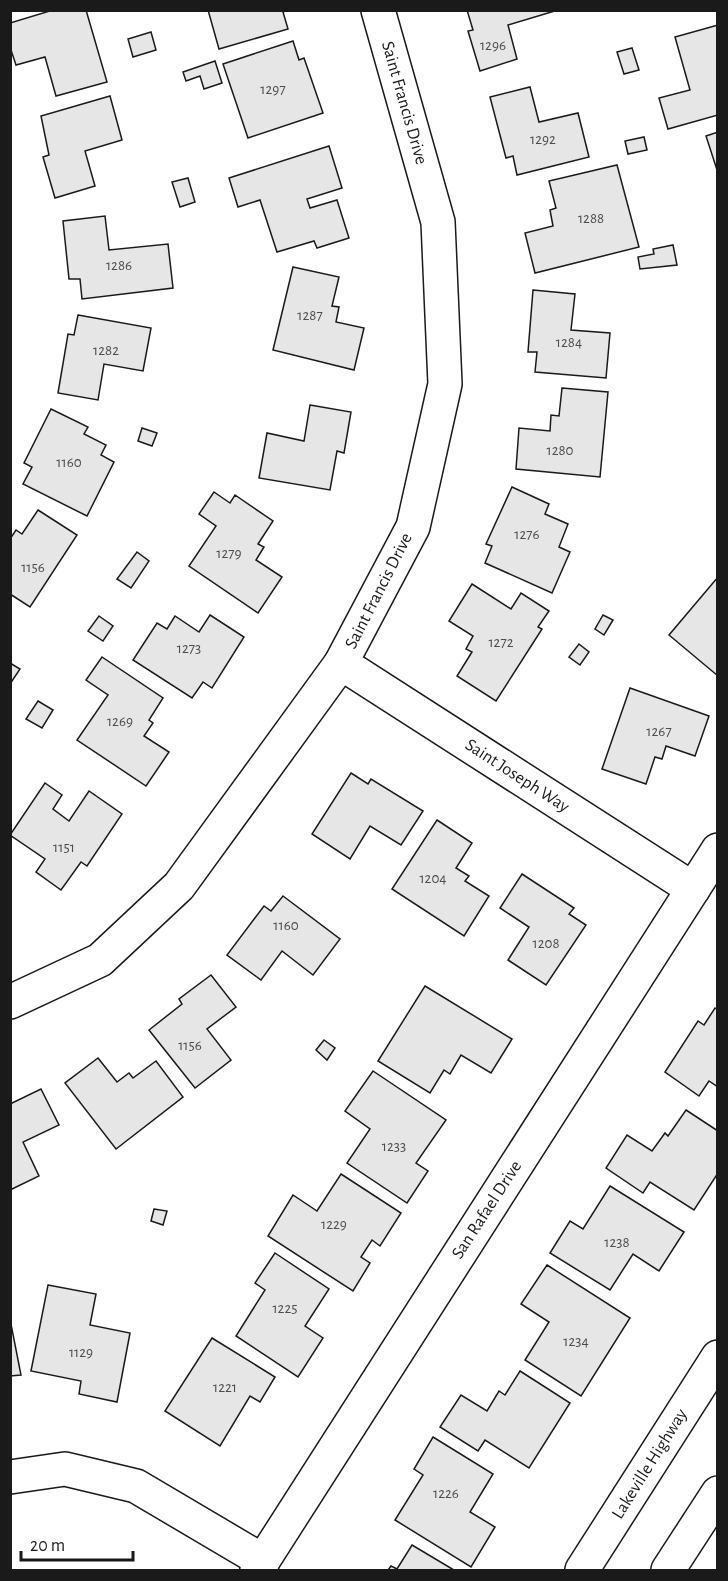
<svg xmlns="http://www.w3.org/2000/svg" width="728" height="1581" font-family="'Alegreya Sans',sans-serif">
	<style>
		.building { fill: #e6e6e6; stroke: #1a1a1a; stroke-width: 1.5 }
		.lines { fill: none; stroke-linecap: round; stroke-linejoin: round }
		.minor-casing { stroke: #1a1a1a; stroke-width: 36 }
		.major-casing { stroke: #1a1a1a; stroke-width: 36 }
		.minor { stroke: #fff; stroke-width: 33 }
		.major { stroke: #fff; stroke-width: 33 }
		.labels { text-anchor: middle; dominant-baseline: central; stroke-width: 4.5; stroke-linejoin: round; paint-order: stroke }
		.number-label { font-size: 15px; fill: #4d4d4d }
		.street-label { font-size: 18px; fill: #1a1a1a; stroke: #fff }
	</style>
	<rect width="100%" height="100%" fill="#fff"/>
	<g class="building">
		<polygon points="53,10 86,10 107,82 56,96 45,57 16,65 10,47 10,23"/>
		<polygon points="208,10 287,10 283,12 288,29 219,49"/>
		<polygon points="467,10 558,10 508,25 517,59 480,71 468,31 473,30"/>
		<polygon points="718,25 718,115 668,129 659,98 690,90 675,37"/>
		<polygon points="151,32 156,50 133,57 128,39"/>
		<polygon points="293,41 299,60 304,58 323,113 248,138 223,64"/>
		<polygon points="632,48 639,70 624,74 617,52"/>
		<polygon points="215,61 222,83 204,89 200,76 186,81 183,72"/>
		<polygon points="530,87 539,122 578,113 589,157 517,175 513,156 506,158 490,97"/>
		<polygon points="110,96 122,140 85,151 95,186 55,198 43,157 49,155 41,116"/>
		<polygon points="718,132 718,173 706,136"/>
		<polygon points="644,137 647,150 628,154 625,141"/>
		<polygon points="329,146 342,188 307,199 310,208 337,200 349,238 317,248 314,241 277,252 260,200 238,207 229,178"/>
		<polygon points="617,165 639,247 535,273 525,233 553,226 550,210 556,208 549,181"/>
		<polygon points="188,178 195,202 180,207 172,182"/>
		<polygon points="105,216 109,250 168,244 173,288 82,299 80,279 69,279 63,221"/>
		<polygon points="673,245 677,265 640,269 638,257 654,254 653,249"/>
		<polygon points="293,267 339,277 332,306 339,307 336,322 364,328 354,370 273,350"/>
		<polygon points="533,290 575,294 571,330 610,333 606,378 535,372 537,352 528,352"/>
		<polygon points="78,315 151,328 143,371 104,364 98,400 58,393 68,334 74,335"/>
		<polygon points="562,388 608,392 600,477 516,469 519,428 550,431 551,415 559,416"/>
		<polygon points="310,405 351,412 344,453 337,451 330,490 259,478 267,433 304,441"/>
		<polygon points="51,409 88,427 84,434 106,445 101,455 114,462 87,516 23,484 32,467 24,463"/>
		<polygon points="142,428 157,433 152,446 138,441"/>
		<polygon points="512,487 549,504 545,514 568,524 559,547 570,552 552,593 485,563 492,546 486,544"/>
		<polygon points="214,492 230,503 235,495 273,521 258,544 264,547 256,560 282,577 258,613 189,566 216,526 199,514"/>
		<polygon points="38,510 77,535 30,607 10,594 10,539 16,530 22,534"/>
		<polygon points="137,552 149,561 131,588 117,579"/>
		<polygon points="718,577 718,676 669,635"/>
		<polygon points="472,584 511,609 521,593 549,611 538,627 542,629 496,701 457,676 472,652 466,649 473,636 449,621"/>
		<polygon points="210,615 244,637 212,688 203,682 192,698 133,660 157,623 167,629 175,616 199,632"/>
		<polygon points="603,615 613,620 604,635 595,629"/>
		<polygon points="99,616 113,626 103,641 88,631"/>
		<polygon points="579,644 589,652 580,665 569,657"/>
		<polygon points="102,657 163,698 149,720 153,723 144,736 169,752 146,786 77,740 108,695 86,680"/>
		<polygon points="10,663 20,669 10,684"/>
		<polygon points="630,688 709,716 695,756 666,746 662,759 655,757 646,784 602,769"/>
		<polygon points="38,701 53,710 42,728 26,719"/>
		<polygon points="351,773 368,784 371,779 423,811 401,845 370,826 350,859 312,834"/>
		<polygon points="45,783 62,795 53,809 69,821 89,791 122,814 87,866 81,862 61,890 36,872 45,859 10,835"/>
		<polygon points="437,820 472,843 456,868 469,876 465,881 489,896 464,936 392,889"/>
		<polygon points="522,874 574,908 569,914 586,925 546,985 508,960 529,927 500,908"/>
		<polygon points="283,896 340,939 313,975 282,951 261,980 227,955 264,906 271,911"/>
		<polygon points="211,975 236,1007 207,1029 231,1060 195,1088 149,1030 182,1004 179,999"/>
		<polygon points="425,986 512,1039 491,1073 461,1055 450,1074 444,1070 430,1093 378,1061"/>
		<polygon points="715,1008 718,1010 718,1087 709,1081 699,1096 665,1072 698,1021 704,1025"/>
		<polygon points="324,1040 335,1048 327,1060 316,1050"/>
		<polygon points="98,1058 117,1082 129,1073 133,1078 156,1061 183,1097 116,1149 65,1083"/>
		<polygon points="373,1071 446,1120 416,1163 428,1171 407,1203 347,1163 370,1129 345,1111"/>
		<polygon points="41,1089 59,1125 23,1142 39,1176 10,1190 10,1104"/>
		<polygon points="686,1110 718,1131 718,1173 694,1210 650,1182 643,1193 606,1168 627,1135 652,1151 665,1133 668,1136"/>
		<polygon points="341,1174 401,1213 380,1246 372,1240 361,1257 370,1263 353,1291 268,1236 293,1195 317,1211"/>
		<polygon points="610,1186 684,1232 659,1271 633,1254 610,1290 550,1253 570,1221 583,1229"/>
		<polygon points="154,1209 167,1211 163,1225 151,1221"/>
		<polygon points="275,1253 329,1289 305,1326 323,1338 298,1377 236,1336 265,1290 255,1283"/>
		<polygon points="547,1265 630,1318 581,1396 525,1360 549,1322 521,1304"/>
		<polygon points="48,1285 96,1294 90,1325 130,1333 117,1402 79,1394 81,1381 31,1371"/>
		<polygon points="10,1319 21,1375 10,1376"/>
		<polygon points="212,1338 275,1377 260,1402 250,1396 220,1446 165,1411"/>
		<polygon points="520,1371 570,1403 529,1468 485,1440 478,1451 440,1427 461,1395 487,1411 499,1391 505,1395"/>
		<polygon points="433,1437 493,1474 470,1512 495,1527 471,1567 395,1520 423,1475 414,1469"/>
		<polygon points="412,1545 454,1570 388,1570 391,1566 397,1569"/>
	</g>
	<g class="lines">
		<g class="minor-casing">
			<g id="minor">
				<polyline points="341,663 693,889"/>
				<polyline points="10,1002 100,960 179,886 341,663 413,527 445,384 438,222 378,10"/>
				<polyline points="10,1477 65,1469 136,1486 263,1561"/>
				<polyline points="257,1570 718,850"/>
			</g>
		</g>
		<g class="major-casing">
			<g id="major">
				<polyline points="582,1570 718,1357"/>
				<polyline points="668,1570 718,1493"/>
			</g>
		</g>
		<use href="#minor" class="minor"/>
		<use href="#major" class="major"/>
	</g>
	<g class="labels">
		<g class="number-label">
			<text x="493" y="45">1296</text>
			<text x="273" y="89">1297</text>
			<text x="543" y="139">1292</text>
			<text x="591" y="218">1288</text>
			<text x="119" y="265">1286</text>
			<text x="310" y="315">1287</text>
			<text x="569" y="342">1284</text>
			<text x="106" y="350">1282</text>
			<text x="560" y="450">1280</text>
			<text x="69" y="462">1160</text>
			<text x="527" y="534">1276</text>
			<text x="229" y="553">1279</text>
			<text x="33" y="567">1156</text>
			<text x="501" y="642">1272</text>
			<text x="189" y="648">1273</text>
			<text x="120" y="721">1269</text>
			<text x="659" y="731">1267</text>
			<text x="64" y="847">1151</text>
			<text x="433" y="878">1204</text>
			<text x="286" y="925">1160</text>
			<text x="546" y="943">1208</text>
			<text x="190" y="1045">1156</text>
			<text x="394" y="1146">1233</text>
			<text x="334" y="1224">1229</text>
			<text x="617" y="1242">1238</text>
			<text x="285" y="1308">1225</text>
			<text x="576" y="1341">1234</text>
			<text x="81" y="1352">1129</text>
			<text x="225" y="1387">1221</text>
			<text x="446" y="1493">1226</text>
		</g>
		<g class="street-label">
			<text transform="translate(404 103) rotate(74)">Saint Francis Drive</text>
			<text transform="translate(379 591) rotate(-63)">Saint Francis Drive</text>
			<text transform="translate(517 776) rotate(33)">Saint Joseph Way</text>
			<text transform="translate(487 1210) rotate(-57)">San Rafael Drive</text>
			<text transform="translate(650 1464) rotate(-58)">Lakeville Highway</text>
		</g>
	</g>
	<rect width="728" height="1581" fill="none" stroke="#1a1a1a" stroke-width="24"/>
	<path d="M21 1551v9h112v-9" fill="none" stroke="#1a1a1a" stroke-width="3"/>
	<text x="30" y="1551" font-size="18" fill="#1a1a1a" stroke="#ffffff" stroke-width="4.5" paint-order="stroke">20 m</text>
</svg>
